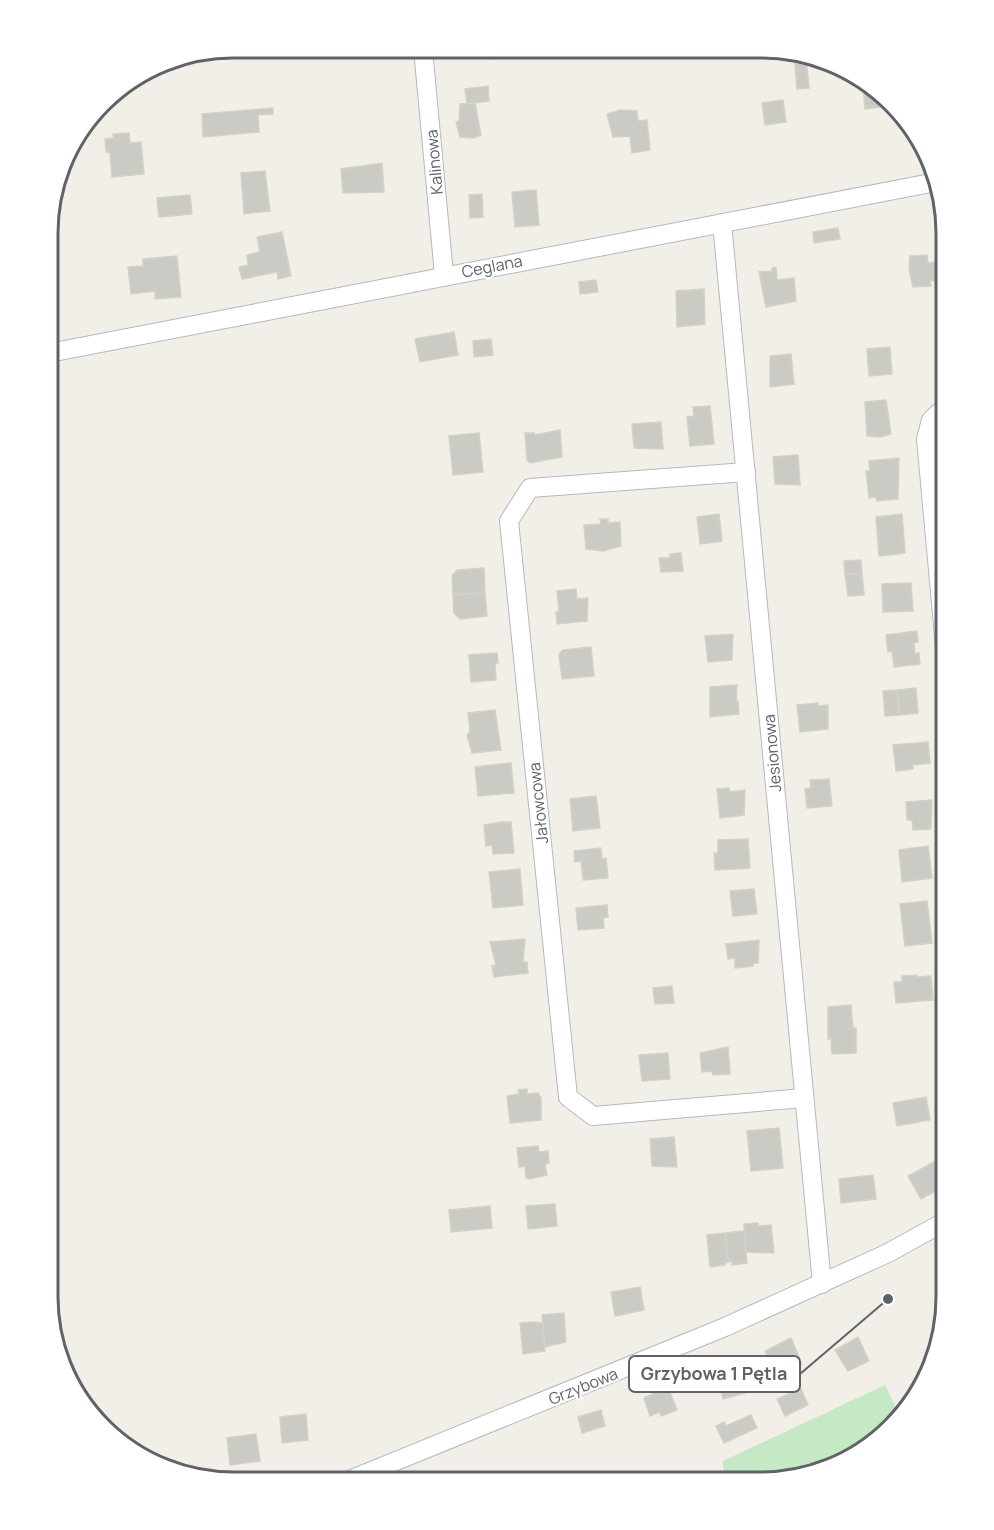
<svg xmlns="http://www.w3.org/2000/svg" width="994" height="1530" font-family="Manrope,sans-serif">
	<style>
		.green { fill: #c5e8c5 }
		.building { fill: #cccac5; stroke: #d6d1c6; stroke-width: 1.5 }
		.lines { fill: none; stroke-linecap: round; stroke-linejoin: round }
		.minor-casing { stroke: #b5b8bc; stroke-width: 20 }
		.minor { stroke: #fff; stroke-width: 18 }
		.labels { text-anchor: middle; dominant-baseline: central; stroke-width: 4.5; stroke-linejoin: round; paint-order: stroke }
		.street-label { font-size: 16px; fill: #5f6368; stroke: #fff }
		.rim { fill: none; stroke: #5f6368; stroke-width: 3 }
		.leader { fill: none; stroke: #5f6368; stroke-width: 2 }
		.callout-dot { fill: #5f6368; stroke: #fff; stroke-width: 2 }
		.callout { fill: #fff; stroke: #5f6368; stroke-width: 2 }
		.callout-label { font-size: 18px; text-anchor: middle; font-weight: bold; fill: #5f6368 }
	</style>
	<rect width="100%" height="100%" fill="#f1efe8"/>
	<g class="green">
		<polygon points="490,49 556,49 491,60"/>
		<path d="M885 1385 900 1416C852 1470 793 1482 724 1482L723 1461Z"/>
	</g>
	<g class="building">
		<polygon points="794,54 806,58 809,88 797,89"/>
		<polygon points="863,84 873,86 888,106 865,109"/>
		<polygon points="488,86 489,101 467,104 465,89"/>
		<polygon points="783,100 786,122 765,125 762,103"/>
		<polygon points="475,103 481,135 473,138 460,137 456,122 459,121 460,104"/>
		<polygon points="273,108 273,114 258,115 259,132 203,137 202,114"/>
		<polygon points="620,110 637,111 638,121 647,120 650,150 632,153 630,136 613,137 607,114"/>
		<polygon points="129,133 130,143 141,142 144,174 112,177 110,152 106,152 105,139 114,138 113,134"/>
		<polygon points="382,163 384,192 343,193 341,169"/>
		<polygon points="265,171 270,211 244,214 241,173"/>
		<polygon points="536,190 539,225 515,227 512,192"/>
		<polygon points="482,194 483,217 470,218 469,195"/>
		<polygon points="190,195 192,214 159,217 157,198"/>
		<polygon points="838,228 840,239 814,243 813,232"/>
		<polygon points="282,232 291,276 278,279 277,272 242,279 239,267 248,265 247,255 260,252 257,237"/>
		<polygon points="927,255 928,263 937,262 938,280 930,281 931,286 913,287 909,269 910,256"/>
		<polygon points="177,256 181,297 155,299 155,291 131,294 128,267 143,266 143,259"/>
		<polygon points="776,267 777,280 794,278 796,301 766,307 759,272 772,271 772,268"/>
		<polygon points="596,280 598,292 580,294 579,282"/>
		<polygon points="704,289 705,324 677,327 676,291"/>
		<polygon points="454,332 458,355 420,362 415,339"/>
		<polygon points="491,339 493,355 474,357 473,341"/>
		<polygon points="890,347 892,374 869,376 867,349"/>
		<polygon points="791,354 794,384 770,387 770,356"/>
		<polygon points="886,400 891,434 880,437 867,436 865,402"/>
		<polygon points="710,406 714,444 690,446 687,417 694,416 693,407"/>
		<polygon points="661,422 663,449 634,448 632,424"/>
		<polygon points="560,430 562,457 530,463 527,460 525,433 534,433 535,435"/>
		<polygon points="479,433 483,472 453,475 449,436"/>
		<polygon points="798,455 800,485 775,484 773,457"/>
		<polygon points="899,458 898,499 877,501 876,497 869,498 866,471 870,471 869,461"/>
		<polygon points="719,514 722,541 700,544 697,517"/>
		<polygon points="902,514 905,553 879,556 876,517"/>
		<polygon points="600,519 608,519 608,523 620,522 621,546 603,551 586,549 584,525 601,524"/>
		<polygon points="681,553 683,571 661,572 659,558 670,558 670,554"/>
		<polygon points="861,560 862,573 845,575 844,561"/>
		<polygon points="484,568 485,593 453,595 452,576 457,570"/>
		<polygon points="862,573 864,595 848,596 845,575"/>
		<polygon points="911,583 913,611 883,612 882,584"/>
		<polygon points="576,589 577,599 588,598 587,621 557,624 556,612 559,612 557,591"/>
		<polygon points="485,593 487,616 460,619 454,613 453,595"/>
		<polygon points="917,631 918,642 914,643 915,654 919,653 920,664 894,667 892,651 888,652 886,635"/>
		<polygon points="733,634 732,660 708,662 705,636"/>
		<polygon points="591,647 594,676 562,679 559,654 563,650"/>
		<polygon points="497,653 498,663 495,663 496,680 471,682 469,655"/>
		<polygon points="737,685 736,701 738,701 739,714 710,717 710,687"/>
		<polygon points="916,688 918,713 899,715 897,690"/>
		<polygon points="897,690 899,715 885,716 883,691"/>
		<polygon points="818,703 818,706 828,705 828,729 800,732 797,705"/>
		<polygon points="495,710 501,750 472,753 467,735 470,732 468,713"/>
		<polygon points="928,742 930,763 913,765 913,769 896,771 893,745"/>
		<polygon points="511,763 514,793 478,796 475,767"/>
		<polygon points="829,779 832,806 807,808 805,789 811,788 810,780"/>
		<polygon points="729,788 730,792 745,790 744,815 720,818 717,789"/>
		<polygon points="596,796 600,828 573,831 570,799"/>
		<polygon points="932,800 931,829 913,830 912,820 907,820 906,802"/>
		<polygon points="500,822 511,822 514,853 493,854 492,845 486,846 484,825"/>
		<polygon points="748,839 750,868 715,870 714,853 718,853 718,840"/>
		<polygon points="928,846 932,878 902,882 899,850"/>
		<polygon points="601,848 602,859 606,858 608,878 583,880 581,861 575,862 574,851"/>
		<polygon points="520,869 523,905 493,908 489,872"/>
		<polygon points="754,889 757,914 733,916 730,891"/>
		<polygon points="927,901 932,943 905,946 900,904"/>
		<polygon points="607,905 608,917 603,918 604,928 578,930 576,908"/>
		<polygon points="525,939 523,962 527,962 528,973 494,977 492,966 496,965 490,942"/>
		<polygon points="759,940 758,963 753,963 753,966 735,968 735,958 728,959 726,944"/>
		<polygon points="917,975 917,977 931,976 933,1000 896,1003 894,982 902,982 902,976"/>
		<polygon points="672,986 674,1003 655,1004 653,988"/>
		<polygon points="851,1005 853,1028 856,1028 856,1053 832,1054 831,1039 828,1039 828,1007"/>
		<polygon points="728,1047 730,1074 713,1075 712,1071 702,1072 700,1053"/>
		<polygon points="668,1053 670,1079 642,1081 639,1055"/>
		<polygon points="527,1089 527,1094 538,1093 541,1098 541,1120 510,1123 507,1096 519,1094 518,1090"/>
		<polygon points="926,1097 930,1120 897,1126 893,1103"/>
		<polygon points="779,1128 783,1168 751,1171 747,1131"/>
		<polygon points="674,1137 677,1167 652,1166 650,1139"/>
		<polygon points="538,1146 539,1152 548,1151 549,1163 545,1164 547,1175 530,1179 526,1178 525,1166 519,1167 517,1148"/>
		<polygon points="934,1162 946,1185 921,1199 908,1176"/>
		<polygon points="873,1175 876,1199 841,1203 839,1179"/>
		<polygon points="555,1204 557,1226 528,1229 526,1206"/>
		<polygon points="490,1206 492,1228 451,1232 449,1210"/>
		<polygon points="758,1223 758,1226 771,1225 774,1253 746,1252 744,1224"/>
		<polygon points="744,1231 747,1263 732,1265 732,1261 728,1262 725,1233"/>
		<polygon points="725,1233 728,1262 725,1262 725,1265 710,1267 707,1235"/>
		<polygon points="946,1280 946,1294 938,1295 937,1281"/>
		<polygon points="640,1287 644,1310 615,1316 611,1292"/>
		<polygon points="564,1313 566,1342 545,1347 542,1315"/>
		<polygon points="533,1322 542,1323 545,1351 523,1354 520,1323"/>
		<polygon points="858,1337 869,1361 848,1371 835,1350"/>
		<polygon points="791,1338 802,1364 775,1374 765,1351"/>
		<polygon points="742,1368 749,1392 723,1399 717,1374"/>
		<polygon points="667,1385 677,1410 661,1416 660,1412 650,1416 644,1398 653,1394 652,1391"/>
		<polygon points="801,1389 808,1405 785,1416 777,1399"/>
		<polygon points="601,1410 605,1426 582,1433 578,1417"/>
		<polygon points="306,1414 308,1440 282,1443 280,1417"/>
		<polygon points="751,1415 757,1428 724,1443 716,1426 724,1422 726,1426"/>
		<polygon points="256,1434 260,1461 230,1465 227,1438"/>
	</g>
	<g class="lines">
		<g class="minor-casing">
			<g id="minor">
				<polyline points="423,49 444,275"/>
				<polyline points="722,223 822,1284"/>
				<polyline points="49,353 936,182"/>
				<polyline points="746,472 530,488 509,521 568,1097 593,1116 804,1098"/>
				<polyline points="946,658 926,439 931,420 946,406"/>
				<polyline points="347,1481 725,1327 888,1253 946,1221"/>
			</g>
		</g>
		<use href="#minor" class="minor"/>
	</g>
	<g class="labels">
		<g class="street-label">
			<text transform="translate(434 162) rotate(-95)">Kalinowa</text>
			<text transform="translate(492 266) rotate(-11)">Ceglana</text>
			<text transform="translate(772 753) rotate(-95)">Jesionowa</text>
			<text transform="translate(538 803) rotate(-96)">Jałowcowa</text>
			<text transform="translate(583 1386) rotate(-22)">Grzybowa</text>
		</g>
	</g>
	<path d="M0 0H994V1530H0ZM233 58H761A175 175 0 0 1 936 233V1297A175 175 0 0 1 761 1472H233A175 175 0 0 1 58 1297V233A175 175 0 0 1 233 58Z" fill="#fff" fill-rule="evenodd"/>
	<path class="rim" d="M233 58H761A175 175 0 0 1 936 233V1297A175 175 0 0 1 761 1472H233A175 175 0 0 1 58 1297V233A175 175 0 0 1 233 58Z"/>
	<path class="leader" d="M888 1299L800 1374"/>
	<circle class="callout-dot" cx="888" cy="1299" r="6"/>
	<rect class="callout" x="629" y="1356" width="171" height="36" rx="6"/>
	<g class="callout-label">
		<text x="714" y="1380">Grzybowa 1 Pętla</text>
	</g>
</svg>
